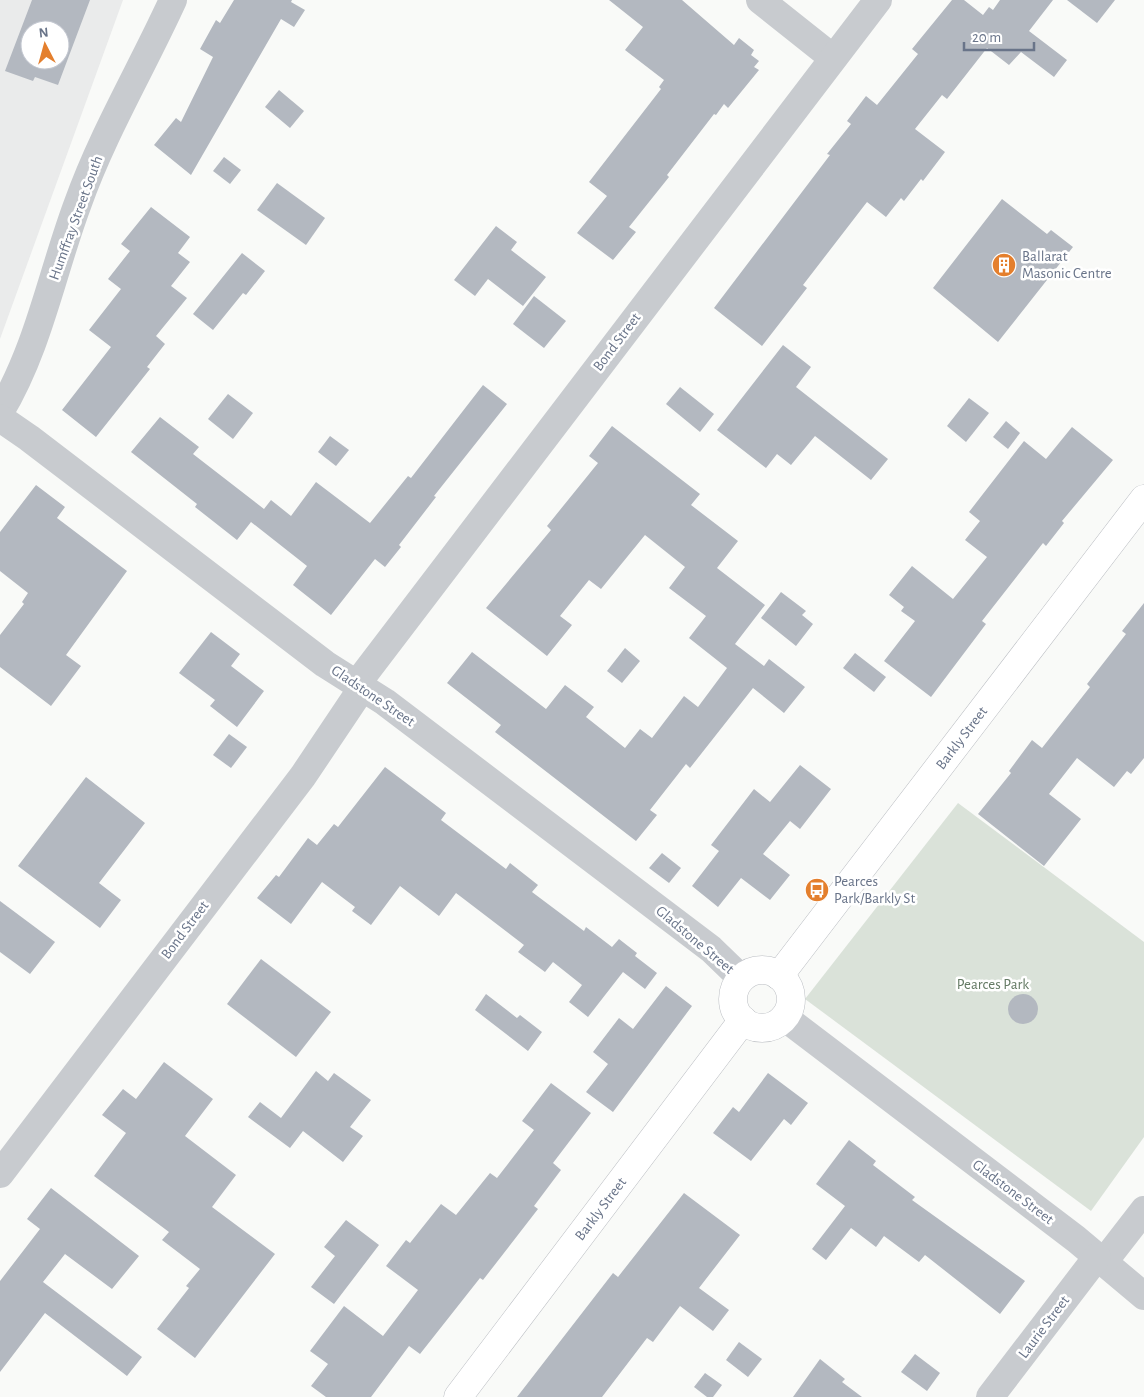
<svg xmlns="http://www.w3.org/2000/svg" width="1144" height="1397" font-family="'Alegreya Sans',sans-serif">
	<style>
		.built { fill: #eaebeb; fill-rule: evenodd }
		.green { fill: #dae2d9 }
		.building { fill: #b3b8c0; fill-rule: evenodd }
		.lines { fill: none; stroke-linecap: round; stroke-linejoin: round }
		.major-casing { stroke: #bbbec3; stroke-width: 29 }
		.minor { stroke: #c8cbcf; stroke-width: 28 }
		.major { stroke: #fff; stroke-width: 28 }
		.labels { text-anchor: middle; dominant-baseline: central; stroke-width: 5; stroke-linejoin: round; paint-order: stroke }
		.street-label { font-size: 15px; fill: #697489; stroke: #fff }
		.poi-label { font-size: 15px; fill: #697489; stroke: #fff; text-anchor: start }
		.park-label { font-size: 15px; fill: #647a64; stroke: #fff }
	</style>
	<rect width="100%" height="100%" fill="#f9faf8"/>
	<path class="built" d="M0 0H123L0 339ZM30 30H60V60H30Z"/>
	<polygon class="green" points="958,803 1144,942 1144,1137 1091,1211 805,999"/>
	<g class="building">
		<path d="M32 0H90L58 85 35 77 33 81 5 71ZM30 30H60V60H30Z"/>
		<polygon points="234,0 292,0 291,2 305,10 294,27 281,19 191,175 154,145 176,118 181,122 213,57 200,49 216,20 220,23"/>
		<polygon points="609,0 682,0 734,45 739,38 754,50 751,55 759,61 754,67 759,70 728,108 724,104 716,115 714,114 667,175 669,177 629,227 636,232 613,260 577,233 607,196 589,182 661,89 659,87 664,80 625,50 643,27"/>
		<polygon points="952,0 964,0 983,15 989,7 993,10 1000,0 1053,0 1029,31 1067,60 1054,77 1021,52 1009,65 987,48 947,99 942,95 915,129 945,152 923,181 921,179 904,201 901,198 886,217 867,202 803,285 807,288 762,346 714,308 830,155 827,154 851,124 847,121 866,96 877,105 918,54 912,49"/>
		<polygon points="1067,0 1115,0 1097,23"/>
		<polygon points="279,90 304,111 290,128 265,107"/>
		<polygon points="224,157 241,170 230,184 213,171"/>
		<polygon points="277,183 325,218 306,245 257,210"/>
		<polygon points="1002,199 1047,234 1051,230 1073,247 998,342 933,288"/>
		<polygon points="151,207 190,237 178,253 190,262 171,286 187,298 156,336 165,344 147,367 150,369 96,437 62,410 111,347 89,330 121,289 108,279 130,251 121,244"/>
		<polygon points="496,226 517,242 511,250 546,277 523,306 488,279 475,296 454,280"/>
		<polygon points="242,253 265,271 246,295 243,293 213,330 193,314"/>
		<polygon points="534,296 566,321 544,348 513,324"/>
		<polygon points="783,345 811,367 796,387 888,459 871,480 815,436 791,465 777,454 766,468 717,430"/>
		<polygon points="483,385 507,404 434,496 436,497 399,545 401,547 385,567 375,559 331,615 293,585 307,566 251,522 237,540 195,507 197,504 131,452 160,417 199,447 193,454 264,509 271,500 291,516 316,482 370,523 408,476 411,478"/>
		<polygon points="680,387 714,414 700,432 666,404"/>
		<polygon points="228,394 253,413 233,439 208,419"/>
		<polygon points="969,398 989,413 966,442 947,426"/>
		<polygon points="1006,421 1020,433 1008,449 993,437"/>
		<polygon points="612,426 700,494 691,505 738,541 717,568 765,605 735,644 764,666 769,659 805,687 784,713 753,688 690,768 686,764 650,810 657,815 636,841 495,732 501,725 447,683 472,652 546,709 565,685 594,707 586,717 625,748 640,729 652,738 684,696 698,707 727,668 689,638 706,616 669,588 685,567 645,535 601,589 589,580 560,616 572,625 547,656 486,608 551,530 547,526 598,463 589,456"/>
		<polygon points="1072,427 1113,460 1062,521 1064,523 1046,546 1043,543 982,621 986,624 931,697 884,661 915,621 901,611 904,607 889,595 912,566 953,599 987,557 965,540 980,521 969,512 1024,441 1046,459"/>
		<polygon points="330,436 349,450 336,466 318,452"/>
		<polygon points="36,485 65,507 57,518 127,571 66,655 81,666 51,706 0,667 0,635 24,604 22,602 28,593 0,571 0,532"/>
		<polygon points="781,592 806,611 802,615 813,624 796,646 761,618"/>
		<polygon points="1144,603 1144,758 1131,774 1127,771 1114,787 1077,758 1049,794 1081,819 1044,866 978,814 1011,773 1009,771 1032,740 1042,748 1090,687 1087,684 1126,634 1122,631"/>
		<polygon points="211,632 240,654 231,666 264,691 237,727 210,706 215,700 179,673"/>
		<polygon points="625,648 640,661 622,683 607,671"/>
		<polygon points="855,653 886,677 874,692 843,668"/>
		<polygon points="229,734 247,747 231,768 213,755"/>
		<polygon points="800,765 831,789 800,829 790,821 763,854 790,875 770,900 741,878 718,907 692,886 719,851 711,845 754,789 770,802"/>
		<polygon points="385,767 446,813 441,820 506,869 510,863 538,885 532,892 584,931 586,927 612,947 619,939 637,953 635,956 657,973 645,989 623,972 588,1017 569,1002 582,985 553,962 545,972 518,952 524,945 456,893 439,916 400,886 371,925 352,911 355,907 322,882 291,924 257,898 276,875 279,877 308,838 317,845 334,824 338,827"/>
		<polygon points="86,777 145,823 99,883 121,900 100,928 18,866"/>
		<polygon points="662,853 681,868 669,883 649,868"/>
		<polygon points="0,901 55,942 30,974 0,952"/>
		<polygon points="261,959 331,1012 296,1057 227,1004"/>
		<polygon points="666,986 692,1006 613,1112 586,1092 608,1064 593,1052 619,1018 633,1029"/>
		<circle cx="1023" cy="1009" r="15"/>
		<polygon points="486,994 517,1018 520,1015 542,1032 528,1051 475,1010"/>
		<polygon points="164,1062 213,1099 185,1136 236,1175 212,1207 275,1254 195,1358 157,1329 189,1288 186,1286 200,1269 162,1240 169,1232 94,1176 126,1133 102,1115 123,1089 136,1099"/>
		<polygon points="316,1071 328,1081 334,1073 371,1100 350,1127 363,1136 343,1162 303,1131 290,1148 248,1117 260,1102 281,1118"/>
		<polygon points="768,1073 808,1103 791,1125 784,1119 751,1161 713,1133 733,1107 739,1112"/>
		<polygon points="551,1083 591,1113 553,1163 561,1170 534,1206 538,1209 483,1280 480,1278 420,1354 409,1346 371,1397 326,1397 311,1386 328,1364 310,1351 344,1306 383,1336 418,1290 386,1266 406,1240 410,1243 441,1204 456,1215 490,1173 497,1178 534,1130 522,1121"/>
		<polygon points="849,1140 876,1161 873,1165 915,1197 912,1200 1025,1281 1000,1314 925,1255 919,1262 884,1236 876,1247 851,1228 826,1260 812,1249 845,1206 816,1184"/>
		<polygon points="51,1188 139,1256 112,1289 65,1254 43,1282 142,1357 127,1376 45,1313 0,1372 0,1281 40,1229 27,1219"/>
		<polygon points="684,1193 740,1235 699,1288 729,1310 713,1331 680,1306 653,1342 647,1338 602,1397 517,1397 613,1273 618,1277"/>
		<polygon points="346,1220 379,1245 334,1304 311,1287 335,1256 324,1247"/>
		<polygon points="739,1342 762,1359 748,1377 726,1360"/>
		<polygon points="915,1354 940,1373 927,1391 901,1372"/>
		<polygon points="820,1359 845,1379 842,1382 862,1397 793,1397"/>
		<polygon points="705,1373 722,1385 713,1397 707,1397 694,1387"/>
	</g>
	<g class="lines">
		<g class="major-casing">
			<g id="major">
				<circle cx="762" cy="999" r="29"/>
				<path id="s1" d="M779 976 1144 499"/>
				<path id="s2" d="M458 1397 743 1020"/>
			</g>
		</g>
		<g class="minor">
			<polyline points="760,0 833,58"/>
			<path d="M0 412C39 347 52 272 78 203 103 133 142 68 173 0"/>
			<polyline points="0,418 29,438 325,664 385,702 711,949 741,978"/>
			<polyline points="356,685 878,0"/>
			<polyline points="784,1017 1076,1239 1144,1296"/>
			<polyline points="0,1174 303,776 362,688"/>
			<polyline points="1103,1263 1144,1210"/>
			<polyline points="990,1397 1097,1257"/>
		</g>
		<use href="#major" class="major"/>
	</g>
	<defs>
		<g id="building-disc" transform="scale(1.25)"><circle r="9.5" fill="#e47f2d" stroke="#fff"/><path d="M-4-6H4V6H1V3H-1V6H-4ZM-2.5-4.3h1.7v1.8h-1.7ZM.8-4.3h1.7v1.8H.8ZM-2.5-1h1.7V.8h-1.7ZM.8-1h1.7V.8H.8Z" fill="#fff"/></g>
		<g id="bus-disc" transform="scale(1.25)"><circle r="9.5" fill="#e47f2d" stroke="#fff"/><path d="M-5-6H5V4H4V6H2V4H-2V6H-4V4H-5ZM-3.5-4V0h7V-4ZM-3.5 1.2v1.5H-2V1.2ZM2 1.2v1.5H3.5V1.2Z" fill="#fff"/></g>
	</defs>
	<g fill-rule="evenodd">
		<use href="#building-disc" x="1004" y="265"/>
		<use href="#bus-disc" x="817" y="890"/>
	</g>
	<g class="labels">
		<g class="street-label">
			<text transform="translate(76 218) rotate(-70)">Humffray Street South</text>
			<text transform="translate(617 342) rotate(-53)">Bond Street</text>
			<text transform="translate(373 696) rotate(34)">Gladstone Street</text>
			<text stroke="none"><textPath href="#s1" startOffset="300">Barkly Street</textPath></text>
			<text transform="translate(185 930) rotate(-53)">Bond Street</text>
			<text transform="translate(695 940) rotate(40)">Gladstone Street</text>
			<text transform="translate(1013 1192) rotate(37)">Gladstone Street</text>
			<text stroke="none"><textPath href="#s2" startOffset="236">Barkly Street</textPath></text>
			<text transform="translate(1044 1327) rotate(-53)">Laurie Street</text>
		</g>
		<g class="poi-label">
			<text x="1022" y="256">Ballarat<tspan x="1022" dy="17">Masonic Centre</tspan></text>
			<text x="834" y="881">Pearces<tspan x="834" dy="17">Park/Barkly St</tspan></text>
		</g>
		<g class="park-label">
			<text x="993" y="984">Pearces Park</text>
		</g>
	</g>
	<g transform="translate(45 45) rotate(354)"><circle r="24" fill="#ffffff" stroke="#c3c7d0"/>
	<path d="M0-4L9 19L0 12L-9 19Z" fill="#e47f2d"/>
	<text y="-8" font-size="14" font-weight="bold" text-anchor="middle" fill="#697489">N</text>
	</g>
	<path d="M964 42v8h70v-8" fill="none" stroke="#697489" stroke-width="2.5"/>
	<text x="972" y="42" font-size="15" fill="#697489" stroke="#ffffff" stroke-width="4" paint-order="stroke">20 m</text>
</svg>
